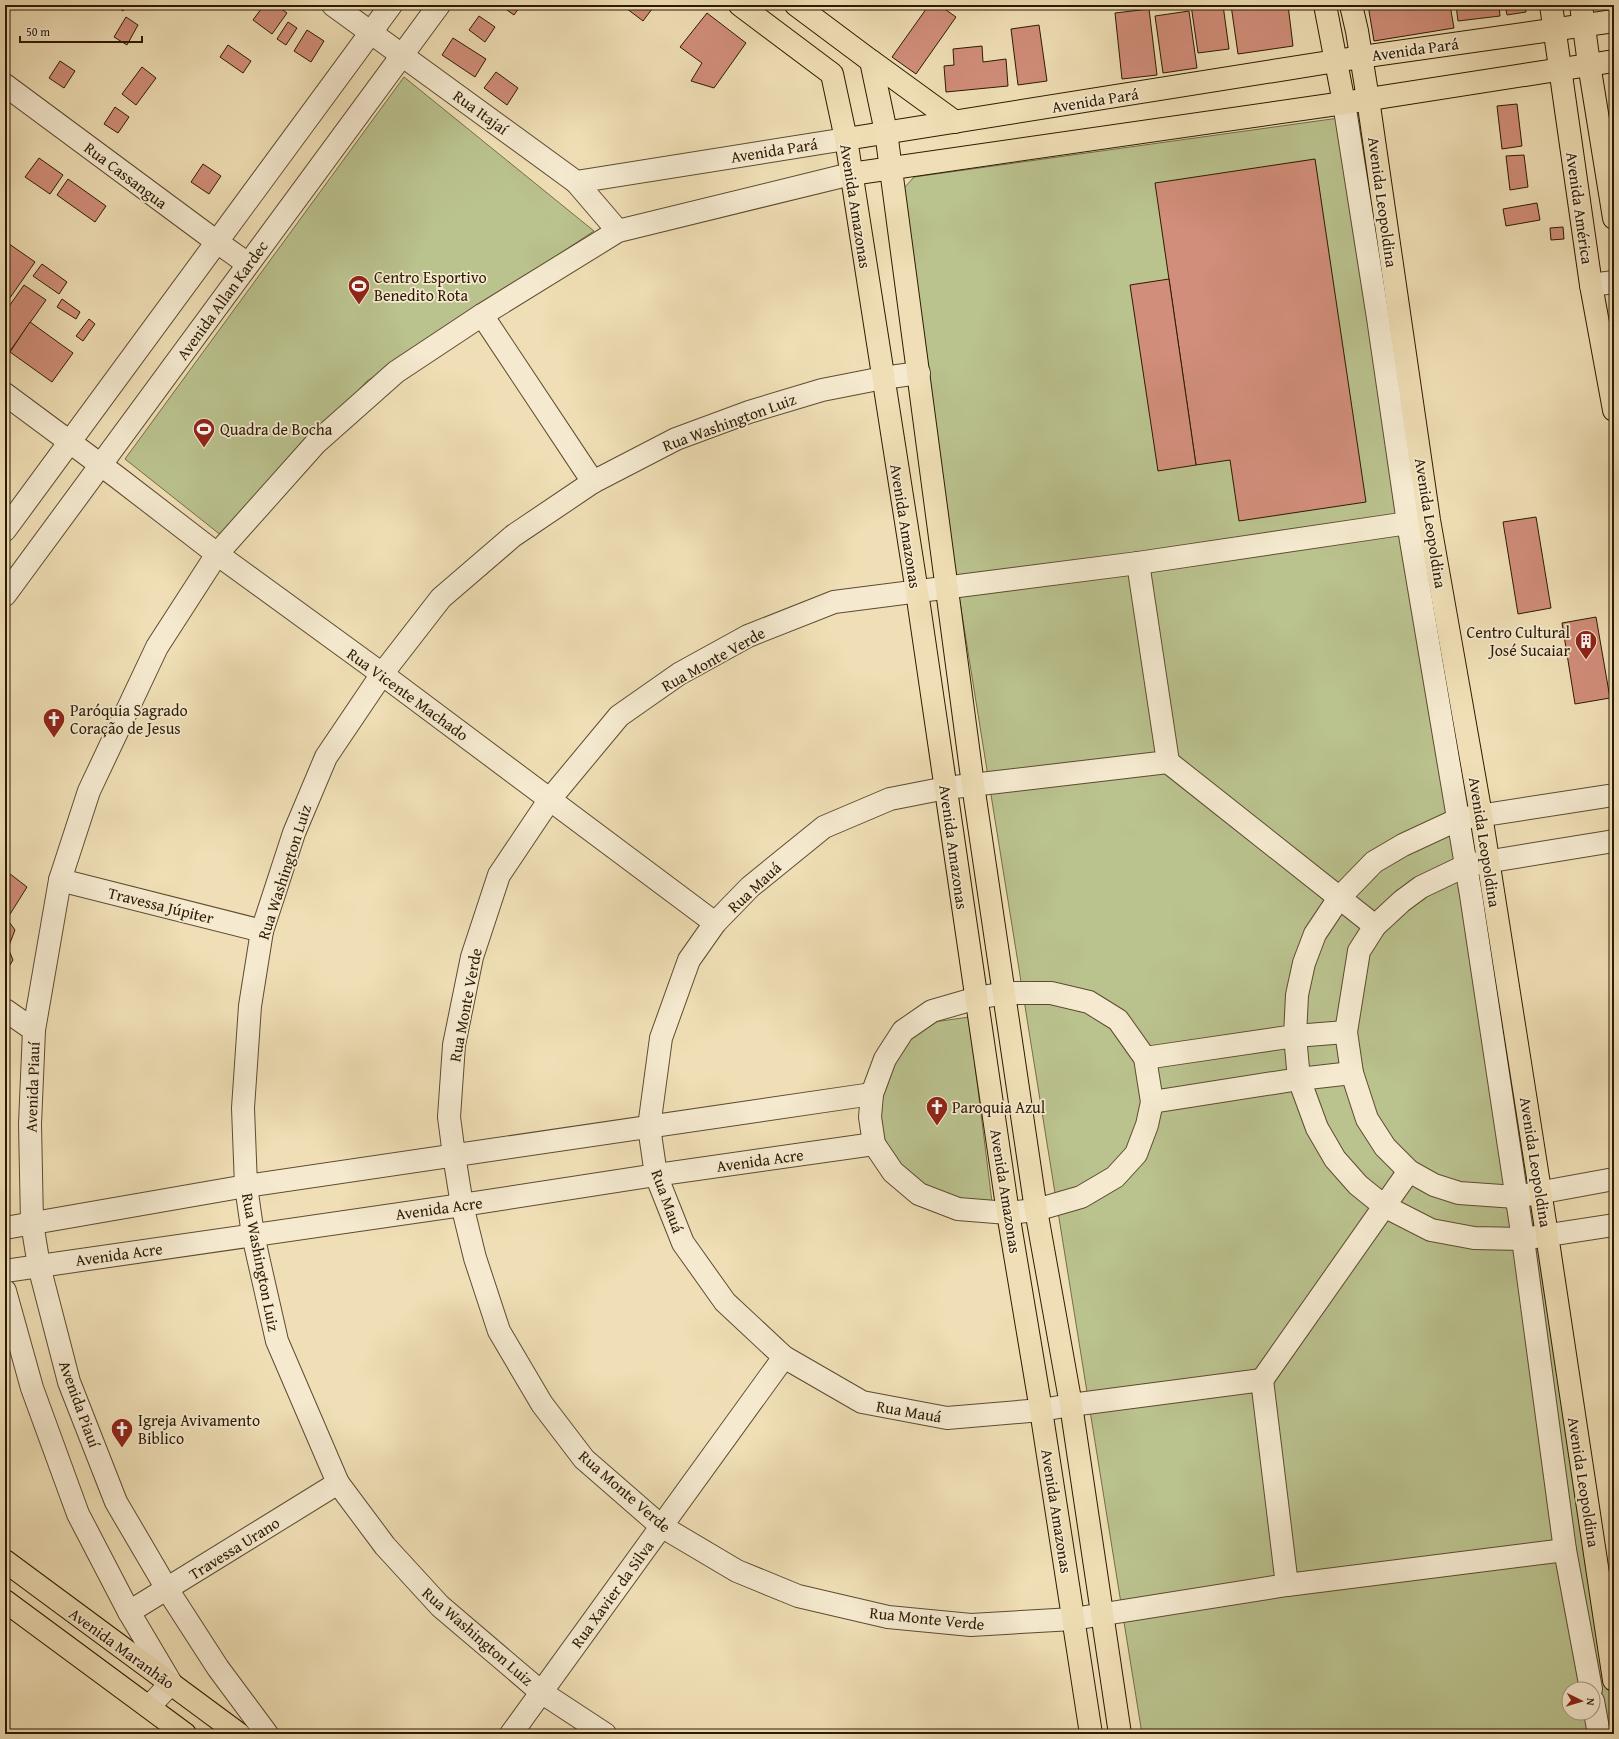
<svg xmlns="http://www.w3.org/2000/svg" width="1619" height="1739" font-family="'Gentium Book Plus',serif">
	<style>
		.green { fill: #bac28e; stroke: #736e48; fill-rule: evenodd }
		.building { fill: #d18e7a; stroke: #2c1a02 }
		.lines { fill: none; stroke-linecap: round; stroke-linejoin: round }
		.minor-casing { stroke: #5d4b2f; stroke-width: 24 }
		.major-casing { stroke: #2c1a02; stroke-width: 24 }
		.minor { stroke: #f5ead0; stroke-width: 22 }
		.major { stroke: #f0dfb6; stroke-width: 22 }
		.labels { text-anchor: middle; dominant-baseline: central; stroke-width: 3.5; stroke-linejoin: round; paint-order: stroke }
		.street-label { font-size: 16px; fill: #2c1a02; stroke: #f5ead0 }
		.poi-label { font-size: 16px; fill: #2c1a02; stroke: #f5ead0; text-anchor: start }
	</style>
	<rect width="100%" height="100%" fill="#f0dfb6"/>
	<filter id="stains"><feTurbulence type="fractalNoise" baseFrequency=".005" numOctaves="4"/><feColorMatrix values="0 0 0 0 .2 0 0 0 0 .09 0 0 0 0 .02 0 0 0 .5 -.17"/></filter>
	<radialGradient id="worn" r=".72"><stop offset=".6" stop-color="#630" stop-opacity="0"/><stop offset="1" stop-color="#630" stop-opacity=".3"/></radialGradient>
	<g class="green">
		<polygon points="404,77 594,231 367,381 222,536 125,459"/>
		<path d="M1375 113 1614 1681V1734H1142L923 372 904 188 914 177ZM1569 1689H1593V1713H1569Z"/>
		<polygon points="969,1017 992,1202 964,1202 925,1188 899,1168 881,1140 878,1094 908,1035 934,1022"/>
	</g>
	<g class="building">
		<polygon points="114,5 127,5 123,11"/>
		<polygon points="264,5 276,5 287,13 272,34 253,20"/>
		<polygon points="500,5 521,5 514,15"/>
		<polygon points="622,5 655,5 643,21"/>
		<polygon points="929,5 939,5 956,17 916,74 892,57"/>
		<polygon points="1191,5 1223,5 1229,49 1198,53"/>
		<polygon points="1231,5 1288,5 1293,46 1238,54"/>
		<polygon points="1368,5 1450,5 1454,28 1374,41"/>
		<polygon points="1456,5 1499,5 1500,16 1458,21"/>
		<polygon points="1505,5 1525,5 1526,12 1507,15"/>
		<polygon points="1149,9 1157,75 1122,79 1115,13"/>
		<polygon points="1189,11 1197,68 1163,73 1155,16"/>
		<polygon points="707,13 746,43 714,88 691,81 702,63 680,47"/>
		<polygon points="479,16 495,27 485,42 469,30"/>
		<polygon points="126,17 138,25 127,45 114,37"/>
		<polygon points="288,22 297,28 286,45 277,39"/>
		<polygon points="1039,25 1047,81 1018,85 1011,29"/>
		<polygon points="307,30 324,41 311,62 294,51"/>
		<polygon points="453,38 486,59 475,77 442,55"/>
		<polygon points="228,45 251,61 243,73 220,57"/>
		<polygon points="982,46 983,62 1006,59 1008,86 946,92 944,66 954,65 953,49"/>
		<polygon points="60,61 75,71 64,88 49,78"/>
		<polygon points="142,67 156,78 136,105 122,94"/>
		<polygon points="496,72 518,88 507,105 484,88"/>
		<polygon points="1517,104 1522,146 1502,149 1497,106"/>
		<polygon points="115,107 129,117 118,133 104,124"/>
		<polygon points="1524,155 1528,187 1510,190 1506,156"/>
		<polygon points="39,158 63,175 50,194 25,177"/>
		<polygon points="1315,159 1366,502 1239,521 1230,460 1196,465 1155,183"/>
		<polygon points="203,164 221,176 209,194 191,182"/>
		<polygon points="68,179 106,206 95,222 57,195"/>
		<polygon points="1537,203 1540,220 1506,226 1503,209"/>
		<polygon points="1563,227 1564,239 1551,240 1550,228"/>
		<polygon points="5,241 35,262 7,302 5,301"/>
		<polygon points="42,264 67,282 59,294 33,276"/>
		<polygon points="1169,279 1196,465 1158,471 1130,285"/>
		<polygon points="24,285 46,300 5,358 5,312"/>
		<polygon points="62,299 80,312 76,319 57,307"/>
		<polygon points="89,319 95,324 83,341 76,336"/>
		<polygon points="30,322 73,353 52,382 10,352"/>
		<polygon points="1536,517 1551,608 1518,614 1503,522"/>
		<polygon points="1596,617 1610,698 1575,704 1562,623"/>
		<polygon points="5,870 27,887 7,919 15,930 8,948 13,960 5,973"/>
	</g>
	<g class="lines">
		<g class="minor-casing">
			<g id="minor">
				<polyline points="333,5 576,182 618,231"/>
				<polyline points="5,85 217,242 248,264"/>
				<polyline points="1344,103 1378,318 1408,523 1471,895 1523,1239 1565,1550 1591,1689"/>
				<polyline points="576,182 846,139"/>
				<polyline points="1591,285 1614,282"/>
				<polyline points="482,315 593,482"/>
				<polyline points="5,394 117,477 217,554 382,674 715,923"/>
				<polyline points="1408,523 1138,563 834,602 748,636 679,674 619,716 550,799 499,875 472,957 454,1045 449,1117 454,1155 462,1205 475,1258 499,1331 542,1404 584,1459 661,1526 737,1571 798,1596 888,1617 971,1625 1073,1619 1287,1585 1565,1550"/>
				<polyline points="5,530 391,5"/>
				<polyline points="1138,563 1168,762 946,788 890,799 824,827 750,887 715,923 689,960 661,1038 649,1127 656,1175 683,1243 725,1302 784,1357 862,1402 947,1418 1041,1410 1071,1405 1262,1380 1287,1585"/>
				<polyline points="5,595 439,5"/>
				<polyline points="1168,762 1375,926"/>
				<polyline points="1614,795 1459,819 1403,845 1374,862 1339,898 1315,934 1304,963 1297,995 1295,1036 1299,1079 1317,1128 1335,1159 1358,1185 1384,1206 1431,1230 1474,1238 1523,1239 1614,1225"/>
				<polyline points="1614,841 1467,865 1421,887 1402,901 1375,926 1359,951 1346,1032 1352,1073 1367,1119 1385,1147 1409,1171 1434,1185 1459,1193 1516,1197 1614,1179"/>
				<polyline points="60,880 262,931"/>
				<polygon points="1005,993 1051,993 1089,1002 1118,1020 1145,1058 1152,1102 1147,1125 1136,1154 1115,1177 1081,1197 1036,1210 1008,1213 958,1209 919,1194 893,1172 874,1144 870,1117 872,1094 885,1059 903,1031 932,1011 977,998"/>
				<polyline points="5,1010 34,1030"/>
				<polyline points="1145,1058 1295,1036 1346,1032"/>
				<polyline points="1152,1102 1299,1079 1352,1073"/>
				<polyline points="5,1228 246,1186 872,1094"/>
				<polyline points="5,1271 462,1205 656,1175 874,1144"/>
				<polyline points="5,1291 32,1388 78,1514 129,1612 171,1683 149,1707"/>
				<polyline points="1262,1380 1409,1171"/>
				<polyline points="129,1612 338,1483"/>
				<polyline points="1593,1701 1599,1734"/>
				<polyline points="267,1734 218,1668 167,1589 116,1502 69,1382 39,1266 32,1223 30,1124 34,1030 60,880 89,791 157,647 217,554 316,443 396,372 482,315 618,231 851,174"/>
				<polyline points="511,1734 784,1357"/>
				<polyline points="605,1734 541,1692 440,1606 385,1546 338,1483 277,1341 253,1235 246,1186 243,1108 250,1006 262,931 294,833 326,757 382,674 441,598 513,536 593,482 676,439 749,412 822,390 883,378 919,373"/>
			</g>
		</g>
		<g class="major-casing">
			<g id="major">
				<polyline points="740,5 832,74 846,139 917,592 1008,1213 1041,1410 1091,1734"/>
				<polyline points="796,5 871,61 886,132 973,785 1036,1210 1071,1405 1120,1734"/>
				<polyline points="1325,5 1344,103"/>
				<polyline points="1351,5 1357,31 1368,99 1429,520 1481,815 1547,1235 1614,1680"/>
				<polyline points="1551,5 1591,285 1614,410"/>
				<polyline points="1581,5 1589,64 1614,218"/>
				<polyline points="871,61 955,122"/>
				<polyline points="846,139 1361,57 1614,21"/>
				<polyline points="851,174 1344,103 1614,61"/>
				<polyline points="5,1561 239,1734"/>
				<polyline points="5,1601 185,1734"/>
			</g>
		</g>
		<use href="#minor" class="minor"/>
		<use href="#major" class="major"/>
	</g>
	<defs>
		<g id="stadium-pin" transform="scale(1.15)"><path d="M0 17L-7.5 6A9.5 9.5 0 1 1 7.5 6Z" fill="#8f2418" stroke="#f5ead0"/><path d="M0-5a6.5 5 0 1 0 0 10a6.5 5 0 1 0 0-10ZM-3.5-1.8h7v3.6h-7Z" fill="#fff"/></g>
		<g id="building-pin" transform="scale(1.15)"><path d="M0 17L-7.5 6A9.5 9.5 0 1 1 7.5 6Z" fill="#8f2418" stroke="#f5ead0"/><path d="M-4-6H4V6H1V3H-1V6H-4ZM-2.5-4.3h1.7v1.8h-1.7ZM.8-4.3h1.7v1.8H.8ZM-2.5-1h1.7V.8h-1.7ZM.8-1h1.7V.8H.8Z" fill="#fff"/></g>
		<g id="church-pin" transform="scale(1.15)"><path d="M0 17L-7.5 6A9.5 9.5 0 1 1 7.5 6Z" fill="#8f2418" stroke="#f5ead0"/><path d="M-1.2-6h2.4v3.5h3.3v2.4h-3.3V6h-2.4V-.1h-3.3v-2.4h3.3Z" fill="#fff"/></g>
	</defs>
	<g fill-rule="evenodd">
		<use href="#stadium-pin" x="359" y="286"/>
		<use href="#stadium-pin" x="204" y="429"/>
		<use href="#building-pin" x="1586" y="641"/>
		<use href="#church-pin" x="54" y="719"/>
		<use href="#church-pin" x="937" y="1107"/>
		<use href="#church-pin" x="122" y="1429"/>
	</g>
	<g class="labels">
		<g class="street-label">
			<text transform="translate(1415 49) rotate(-8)">Avenida Pará</text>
			<text transform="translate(1095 100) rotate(-9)">Avenida Pará</text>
			<text transform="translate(481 112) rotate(36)">Rua Itajaí</text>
			<text transform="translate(774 150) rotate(-9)">Avenida Pará</text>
			<text transform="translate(126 175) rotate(37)">Rua Cassangua</text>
			<text transform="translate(1383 202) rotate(82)">Avenida Leopoldina</text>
			<text transform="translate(856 206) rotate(81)">Avenida Amazonas</text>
			<text transform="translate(1580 208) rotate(82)">Avenida América</text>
			<text transform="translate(222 300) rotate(-54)">Avenida Allan Kardec</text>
			<text transform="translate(729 422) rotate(-20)">Rua Washington Luiz</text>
			<text transform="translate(1431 523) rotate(81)">Avenida Leopoldina</text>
			<text transform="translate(906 526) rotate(81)">Avenida Amazonas</text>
			<text transform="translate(713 659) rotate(-29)">Rua Monte Verde</text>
			<text transform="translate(408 694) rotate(36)">Rua Vicente Machado</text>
			<text transform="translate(1485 842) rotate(81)">Avenida Leopoldina</text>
			<text transform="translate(954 847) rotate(82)">Avenida Amazonas</text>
			<text transform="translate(284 872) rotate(-72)">Rua Washington Luiz</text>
			<text transform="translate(754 887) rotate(-43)">Rua Mauá</text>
			<text transform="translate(161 905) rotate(14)">Travessa Júpiter</text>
			<text transform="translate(465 1005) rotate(-79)">Rua Monte Verde</text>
			<text transform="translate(32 1087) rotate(-88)">Avenida Piauí</text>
			<text transform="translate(760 1160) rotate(-8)">Avenida Acre</text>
			<text transform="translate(1536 1162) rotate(81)">Avenida Leopoldina</text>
			<text transform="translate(1006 1191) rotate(81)">Avenida Amazonas</text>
			<text transform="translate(668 1201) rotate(70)">Rua Mauá</text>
			<text transform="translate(439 1208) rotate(-8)">Avenida Acre</text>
			<text transform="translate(119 1254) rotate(-8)">Avenida Acre</text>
			<text transform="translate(261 1262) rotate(79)">Rua Washington Luiz</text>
			<text transform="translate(80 1404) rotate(70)">Avenida Piauí</text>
			<text transform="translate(909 1411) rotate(10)">Rua Mauá</text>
			<text transform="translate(1584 1482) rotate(81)">Avenida Leopoldina</text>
			<text transform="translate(625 1491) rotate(41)">Rua Monte Verde</text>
			<text transform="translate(1057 1511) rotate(81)">Avenida Amazonas</text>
			<text transform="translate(234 1548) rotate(-32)">Travessa Urano</text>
			<text transform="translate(612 1594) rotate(-54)">Rua Xavier da Silva</text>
			<text transform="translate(927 1618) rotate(6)">Rua Monte Verde</text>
			<text transform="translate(478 1636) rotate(41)">Rua Washington Luiz</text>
			<text transform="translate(122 1648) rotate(36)">Avenida Maranhão</text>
		</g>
		<g class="poi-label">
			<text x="374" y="277">Centro Esportivo<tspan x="374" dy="18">Benedito Rota</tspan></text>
			<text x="220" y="429">Quadra de Bocha</text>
			<text x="1570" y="632" text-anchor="end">Centro Cultural<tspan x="1570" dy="18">José Sucaiar</tspan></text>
			<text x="70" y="710">Paróquia Sagrado<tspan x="70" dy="18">Coração de Jesus</tspan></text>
			<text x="952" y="1107">Paroquia Azul</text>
			<text x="138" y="1420">Igreja Avivamento<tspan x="138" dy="18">Biblico</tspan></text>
		</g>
	</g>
	<rect width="1619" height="1739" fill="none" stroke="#f0dfb6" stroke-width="20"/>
	<rect x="6" y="6" width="1607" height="1727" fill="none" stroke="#2c1a02" stroke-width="2"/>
	<rect x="10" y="10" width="1599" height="1719" fill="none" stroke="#2c1a02"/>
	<g transform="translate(1581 1701) rotate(95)"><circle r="19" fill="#f5ead0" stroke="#a5977e"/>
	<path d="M0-3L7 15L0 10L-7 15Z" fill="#8f2418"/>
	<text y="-6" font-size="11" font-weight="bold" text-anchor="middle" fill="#2c1a02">N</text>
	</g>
	<path d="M20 36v6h122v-6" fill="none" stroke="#2c1a02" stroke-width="2"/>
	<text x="26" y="36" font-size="12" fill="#2c1a02" stroke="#f5ead0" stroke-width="3" paint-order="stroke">50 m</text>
	<rect width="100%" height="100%" filter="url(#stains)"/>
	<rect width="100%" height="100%" fill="url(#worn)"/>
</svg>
